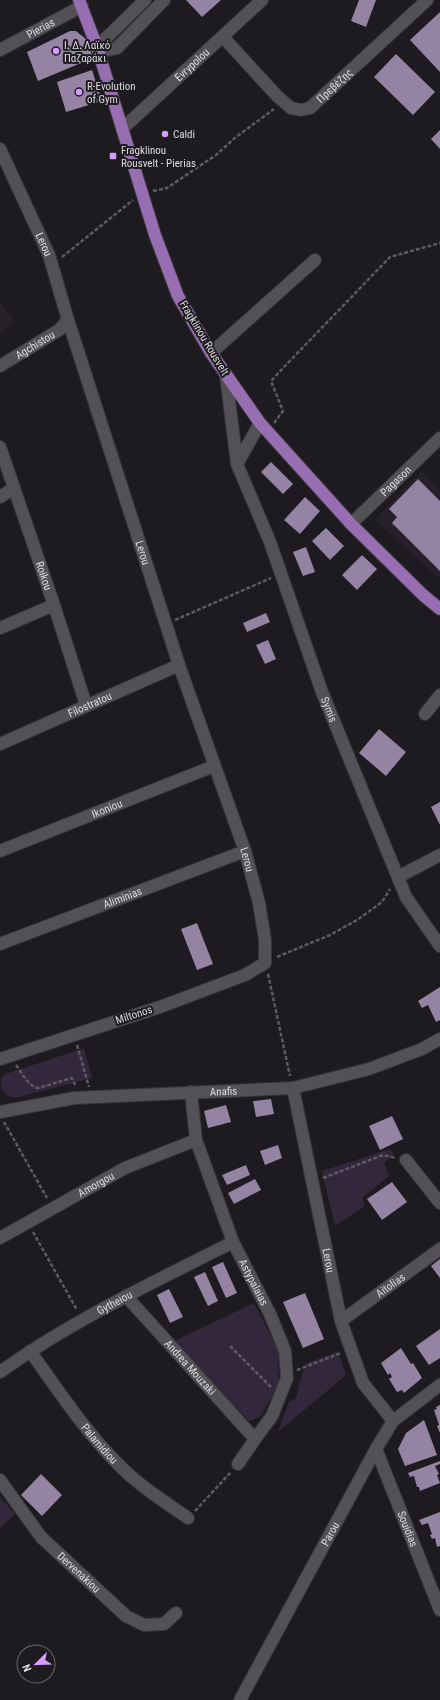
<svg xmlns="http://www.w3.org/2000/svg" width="440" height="1700" font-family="'Roboto Condensed',sans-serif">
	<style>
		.built { fill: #26212a }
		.green { fill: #33273c }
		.building { fill: #9583a3 }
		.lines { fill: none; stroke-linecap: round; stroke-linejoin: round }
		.minor-casing { stroke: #363538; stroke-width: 14 }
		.major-casing { stroke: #363538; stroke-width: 14 }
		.path { stroke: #5d5b5f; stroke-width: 2.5; stroke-dasharray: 4 2; stroke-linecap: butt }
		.minor { stroke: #545156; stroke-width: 12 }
		.major { stroke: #976eb1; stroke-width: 12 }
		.poi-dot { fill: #d59cfb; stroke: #1d1b1f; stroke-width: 1.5 }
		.labels { text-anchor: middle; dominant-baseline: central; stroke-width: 4; stroke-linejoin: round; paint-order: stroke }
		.street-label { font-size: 11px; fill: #dedddf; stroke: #1d1b1f }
		.poi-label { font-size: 11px; fill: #dedddf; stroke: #1d1b1f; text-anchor: start }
	</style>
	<rect width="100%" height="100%" fill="#1d1b1f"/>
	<g class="built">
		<polygon points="0,302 15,321 0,333"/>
		<polygon points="421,471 440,490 440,579 375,520"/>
	</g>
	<g class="green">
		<path d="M84 1048 92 1078 15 1098C3 1096 0 1089 1 1078L6 1074Z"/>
		<polygon points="390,1149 394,1154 384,1163 389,1176 362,1198 365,1206 335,1226 322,1171"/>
		<polygon points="254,1303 279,1352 278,1386 260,1417 249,1421 172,1342"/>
		<polygon points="338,1351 346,1375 278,1432 289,1402 296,1398 305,1364"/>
		<polygon points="0,1497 15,1514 0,1528"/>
	</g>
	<g class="building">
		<polygon points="186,0 221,0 202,17"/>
		<polygon points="359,0 376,0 366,27 351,21"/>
		<polygon points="440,12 440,72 410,40"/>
		<polygon points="70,31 76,31 86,39 93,58 38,81 27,52"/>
		<polygon points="396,54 435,92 413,115 374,77"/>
		<polygon points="92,70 102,101 66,112 57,82"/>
		<polygon points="440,130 440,149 431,139"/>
		<polygon points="271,462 293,484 283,494 261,472"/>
		<polygon points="418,479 440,501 440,571 392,523 397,517 389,509"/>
		<polygon points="305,497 320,511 300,534 284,520"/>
		<polygon points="326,528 344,546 330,560 312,541"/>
		<polygon points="306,547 315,572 303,576 293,552"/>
		<polygon points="362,555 377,569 357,590 342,575"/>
		<polygon points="266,613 270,622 247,632 243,623"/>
		<polygon points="268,640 276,659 265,664 256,645"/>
		<polygon points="379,729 406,752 386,776 359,753"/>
		<polygon points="440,802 440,825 431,807"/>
		<polygon points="197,923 213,964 197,970 181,929"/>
		<polygon points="440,987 440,1020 436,1022 428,1005 422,1008 418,1001"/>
		<polygon points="271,1099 274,1114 256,1117 253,1101"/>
		<polygon points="226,1105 231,1122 208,1128 204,1111"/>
		<polygon points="392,1116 403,1139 380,1150 369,1126"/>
		<polygon points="278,1145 282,1158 265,1165 260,1151"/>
		<polygon points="246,1165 250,1175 227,1185 222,1175"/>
		<polygon points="255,1179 261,1190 234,1204 228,1193"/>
		<polygon points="392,1182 407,1202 382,1220 367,1199"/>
		<polygon points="440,1259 440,1278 431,1266"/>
		<polygon points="223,1262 237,1293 226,1298 212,1267"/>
		<polygon points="205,1272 218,1301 208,1306 194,1277"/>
		<polygon points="169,1289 183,1317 170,1323 157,1295"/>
		<polygon points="305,1293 324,1339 303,1348 283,1302"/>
		<polygon points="440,1329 440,1358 429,1365 416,1346"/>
		<polygon points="401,1348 411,1364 413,1363 422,1378 404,1393 402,1390 397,1392 389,1379 392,1377 390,1373 388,1375 381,1363"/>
		<polygon points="440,1405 440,1433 437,1426 439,1425 434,1410 437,1409 436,1407"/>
		<polygon points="424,1420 437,1455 405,1466 398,1449 406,1433"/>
		<polygon points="440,1461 440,1464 435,1466 439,1474 437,1475 440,1483 420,1491 419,1487 417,1487 414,1476 410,1477 408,1473"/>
		<polygon points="41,1474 62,1495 42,1516 21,1495"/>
		<polygon points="440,1512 440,1546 437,1547 435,1538 432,1539 430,1535 432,1534 428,1523 422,1525 419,1520"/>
	</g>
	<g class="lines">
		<g class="minor-casing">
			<g id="minor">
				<path id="s1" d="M223 37 278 97 291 108 301 110 310 108 427 0"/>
				<polyline points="97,47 145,0"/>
				<path id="s2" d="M0 50 82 6"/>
				<polyline points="98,52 117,48 164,0"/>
				<path id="s3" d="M122 129 262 0"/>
				<path id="s4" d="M0 149 49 255 68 320 179 665 245 851 259 903 265 940V963L245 975 160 1007 0 1059"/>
				<polyline points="211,353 315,260"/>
				<path id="s5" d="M0 366 59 330 68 320"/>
				<path id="s6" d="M226 376 237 464 270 542 322 692 406 897 440 946"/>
				<path id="s7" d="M0 447 54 605 86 705"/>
				<polyline points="237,464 260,423"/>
				<polyline points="0,497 14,488"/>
				<path id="s8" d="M351 524 440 438"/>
				<polyline points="0,628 54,605"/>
				<polyline points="425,714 440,695"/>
				<path id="s9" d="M0 744 179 665"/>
				<path id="s10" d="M0 851 214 766"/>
				<polyline points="398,877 440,855"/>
				<path id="s11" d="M0 944 245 851"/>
				<path id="s12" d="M293 1088 341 1321 363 1383 393 1421"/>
				<path id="s13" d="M191 1092 196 1140 233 1242 270 1314 285 1351 287 1378 272 1416 255 1439 238 1464"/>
				<path id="s14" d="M0 1112 74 1098 293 1088 369 1069 422 1049 440 1039"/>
				<polyline points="406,1160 440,1203"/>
				<path id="s15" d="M0 1238 125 1168 196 1140"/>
				<path id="s16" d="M126 1296 255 1439"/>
				<path id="s17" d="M341 1321 440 1249"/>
				<path id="s18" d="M30 1351C58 1390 84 1430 118 1464 138 1485 165 1502 188 1518"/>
				<path id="s19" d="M0 1372C73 1320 154 1282 233 1242"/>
				<path id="s20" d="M376 1449 440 1610"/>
				<path id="s21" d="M0 1480 41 1537 126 1616 144 1625 164 1624 176 1613"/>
				<path id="s22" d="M240 1700 376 1449 393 1421 440 1385"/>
			</g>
		</g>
		<g class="major-casing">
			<polyline id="major" points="79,0 97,47 155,235 178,296 211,353 260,423 351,524 423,595 440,609"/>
		</g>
		<g class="path">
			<polyline points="153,191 167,188 216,155 236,137 274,109"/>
			<polyline points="62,257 133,200"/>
			<polyline points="274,423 283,411 271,381 285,366 390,257 440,243"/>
			<polyline points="175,620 271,578"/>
			<polyline points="277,957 330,935 357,920 382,902 390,889"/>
			<polyline points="268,974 290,1076"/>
			<polyline points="77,1045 89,1087"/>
			<path d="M16 1065C22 1073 28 1086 38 1088L72 1078 75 1085"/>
			<polyline points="4,1122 47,1198"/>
			<polyline points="323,1178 383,1155 396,1158"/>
			<polyline points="33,1232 77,1310"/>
			<polyline points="230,1346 271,1387"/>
			<polyline points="297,1370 341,1353"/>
			<polyline points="195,1511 231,1472"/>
		</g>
		<use href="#minor" class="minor"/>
		<use href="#major" class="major"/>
	</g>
	<g class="poi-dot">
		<circle cx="56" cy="51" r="4"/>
		<circle cx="79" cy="92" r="4"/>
		<circle cx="165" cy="134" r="4"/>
		<rect x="109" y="152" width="8" height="8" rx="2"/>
	</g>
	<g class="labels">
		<g class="street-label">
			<text stroke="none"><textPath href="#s2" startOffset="46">Pierias</textPath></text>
			<text stroke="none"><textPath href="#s3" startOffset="95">Evrypolou</textPath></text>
			<text stroke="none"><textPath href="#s1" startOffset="151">Πρεβέζης</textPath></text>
			<text stroke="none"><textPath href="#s4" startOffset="105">Lerou</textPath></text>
			<text transform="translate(204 338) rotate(59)">Fragklinou Rousvelt</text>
			<text stroke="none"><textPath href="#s5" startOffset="41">Agchistou</textPath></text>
			<text stroke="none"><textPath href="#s8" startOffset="62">Pagason</textPath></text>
			<text stroke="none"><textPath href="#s4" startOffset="429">Lerou</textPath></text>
			<text stroke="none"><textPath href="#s7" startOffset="136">Roikou</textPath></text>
			<text stroke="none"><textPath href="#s9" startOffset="98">Filostratou</textPath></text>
			<text stroke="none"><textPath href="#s6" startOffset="351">Symis</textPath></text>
			<text stroke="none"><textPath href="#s10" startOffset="115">Ikoniou</textPath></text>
			<text stroke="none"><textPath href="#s4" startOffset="753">Lerou</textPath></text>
			<text stroke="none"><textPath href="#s11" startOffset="131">Aliminias</textPath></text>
			<text transform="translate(134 1015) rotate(-18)">Miltonos</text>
			<text stroke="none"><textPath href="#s14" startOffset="225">Anafis</textPath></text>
			<text stroke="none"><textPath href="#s15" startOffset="110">Amorgou</textPath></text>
			<text stroke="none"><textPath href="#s12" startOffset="176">Lerou</textPath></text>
			<text stroke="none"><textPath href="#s13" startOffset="202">Astypalaias</textPath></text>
			<text stroke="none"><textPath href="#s17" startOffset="61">Aitolias</textPath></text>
			<text stroke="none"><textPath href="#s19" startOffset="134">Gytheiou</textPath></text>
			<text stroke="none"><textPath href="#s16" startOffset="96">Andrea Mouzaki</textPath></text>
			<text stroke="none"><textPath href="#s18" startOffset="116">Palamidiou</textPath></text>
			<text stroke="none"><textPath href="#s20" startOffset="86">Souidias</textPath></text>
			<text stroke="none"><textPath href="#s22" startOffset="189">Parou</textPath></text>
			<text stroke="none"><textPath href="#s21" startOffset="122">Dervenakiou</textPath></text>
		</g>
		<g class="poi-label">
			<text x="64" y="45">Ι. Δ. Λαϊκό<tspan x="64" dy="13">Παζαράκι</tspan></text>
			<text x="87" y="86">R-Evolution<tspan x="87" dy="13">of Gym</tspan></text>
			<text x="173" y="134">Caldi</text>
			<text x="121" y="150">Fragklinou<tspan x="121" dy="13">Rousvelt - Pierias</tspan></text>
		</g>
	</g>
	<g transform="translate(36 1664) rotate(247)"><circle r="19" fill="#1d1b1f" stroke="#6a696c"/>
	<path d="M0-3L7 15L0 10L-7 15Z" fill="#d59cfb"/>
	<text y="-6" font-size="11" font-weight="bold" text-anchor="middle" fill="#dedddf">N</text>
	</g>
</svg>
